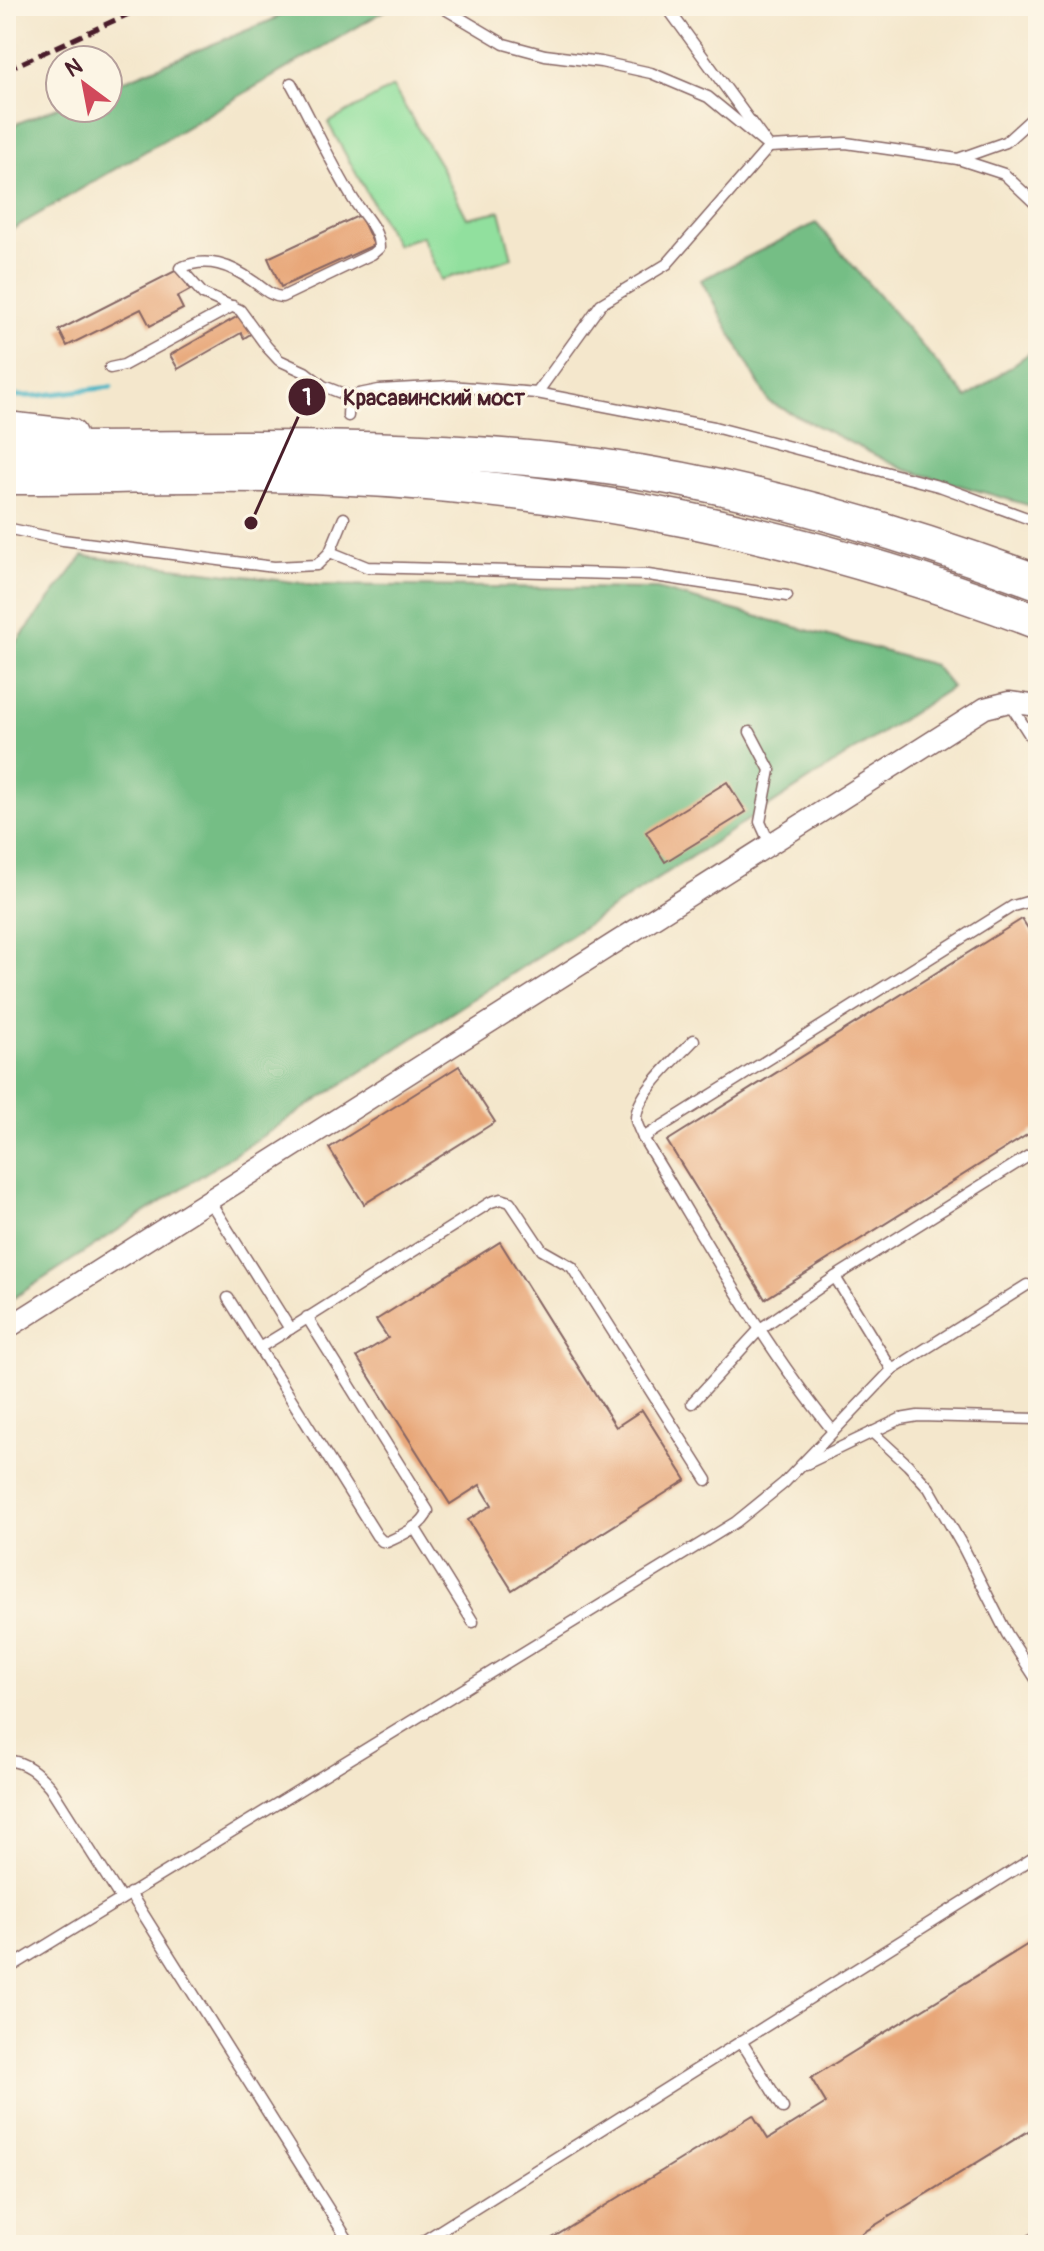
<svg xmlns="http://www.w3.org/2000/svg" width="1044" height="2251" font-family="Pangolin,sans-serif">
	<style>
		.green { fill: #91e09e; stroke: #6e8064; stroke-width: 2 }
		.forest { fill: #74be85; stroke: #5f6e58; stroke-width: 2 }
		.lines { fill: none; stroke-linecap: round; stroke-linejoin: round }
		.stream { stroke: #49b5c5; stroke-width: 5 }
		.building { fill: #e8a779 }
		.service-casing { stroke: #866563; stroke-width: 13 }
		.minor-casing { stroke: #866563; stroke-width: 23 }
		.primary-casing { stroke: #866563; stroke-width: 35 }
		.trunk-casing { stroke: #866563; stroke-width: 37 }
		.service { stroke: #fff; stroke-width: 10 }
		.minor { stroke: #fff; stroke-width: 20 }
		.primary { stroke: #fff; stroke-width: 32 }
		.trunk { stroke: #fff; stroke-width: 34 }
		.rail { stroke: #4a1f2b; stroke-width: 5; stroke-dasharray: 12 6; stroke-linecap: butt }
		.leader { fill: none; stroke: #4a1f2b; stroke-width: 3 }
		.callout-dot { fill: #4a1f2b; stroke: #fcf5e5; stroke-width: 3 }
		.mark-label { font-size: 24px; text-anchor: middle; font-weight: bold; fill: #fff }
		.callout-label { font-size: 22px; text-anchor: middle; font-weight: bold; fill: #4a1f2b; stroke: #fcf5e5; stroke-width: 6; stroke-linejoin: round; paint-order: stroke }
	</style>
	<rect width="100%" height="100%" fill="#fcf5e5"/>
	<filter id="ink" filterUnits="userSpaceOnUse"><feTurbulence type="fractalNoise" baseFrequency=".0125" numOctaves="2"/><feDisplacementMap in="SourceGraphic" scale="16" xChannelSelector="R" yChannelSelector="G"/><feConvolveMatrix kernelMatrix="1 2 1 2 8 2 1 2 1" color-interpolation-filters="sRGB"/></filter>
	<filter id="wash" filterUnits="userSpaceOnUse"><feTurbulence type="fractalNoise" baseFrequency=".006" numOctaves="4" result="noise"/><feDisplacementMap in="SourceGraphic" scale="32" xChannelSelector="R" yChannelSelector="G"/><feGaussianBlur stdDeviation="1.8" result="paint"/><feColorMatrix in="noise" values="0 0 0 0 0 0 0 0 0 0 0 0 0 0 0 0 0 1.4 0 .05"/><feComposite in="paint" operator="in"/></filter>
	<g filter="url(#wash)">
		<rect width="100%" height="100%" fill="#f4e7cc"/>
		<polygon class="green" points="393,87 440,165 467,218 500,211 512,258 441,280 422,236 396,245 328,123"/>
		<g class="forest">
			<polygon points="298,6 393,6 6,233 6,128 60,106 108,108 108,87 272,20"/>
			<polygon points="816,223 967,398 1038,347 1038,508 903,469 769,402 701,280"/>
			<polygon points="83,556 318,585 657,589 934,665 952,687 6,1303 6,656"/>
		</g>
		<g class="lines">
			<polyline class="stream" points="6,396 35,396 111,387"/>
		</g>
		<g id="blocks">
			<g class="building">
				<polygon points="360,215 374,245 281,287 268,258"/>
				<polygon points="179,269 190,290 177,297 183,309 150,326 141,309 67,346 59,330"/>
				<polygon points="242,314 252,333 244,338 241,333 178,369 170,355"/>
				<polygon points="727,782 746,812 665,862 646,832"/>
				<polygon points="1022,919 1038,944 1038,1128 765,1299 667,1141"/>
				<polygon points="459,1066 495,1122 364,1204 329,1148"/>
				<polygon points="500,1242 616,1427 642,1410 686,1480 512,1590 468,1520 492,1505 480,1485 450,1504 357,1357 388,1338 376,1320"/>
				<polygon points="1038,1938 1038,2125 843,2245 541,2245 753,2115 768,2139 826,2103 811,2078"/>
			</g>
		</g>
	</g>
	<g filter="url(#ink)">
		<use href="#blocks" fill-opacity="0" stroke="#866563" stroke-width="2"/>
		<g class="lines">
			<g class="service-casing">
				<g id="service">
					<polyline points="449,6 445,9 504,44 545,55 601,62 651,73 708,97 769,147 846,143 958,159 1004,174 1038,206"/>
					<path d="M291 83C312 121 330 162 353 199 363 215 379 228 379 248L372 254 282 297C270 296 263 288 254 282 231 265 207 256 180 268L203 294 240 310 267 347 279 360 305 372 323 386 349 396 379 390 450 386 537 393 714 427 942 487 1038 522"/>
					<polyline points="958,159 1006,142 1038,113"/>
					<polyline points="110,368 124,365 233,306"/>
					<polyline points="537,393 601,304 667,264 769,147 666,6"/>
					<polyline points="348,416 349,396"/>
					<polyline points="6,528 63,540 274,567 317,565 330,552 344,518"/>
					<polyline points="330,552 367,567 648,575 787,596"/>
					<polyline points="1010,704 1038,748"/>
					<polyline points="750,732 770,770 760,822 770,844"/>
					<path d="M694 1040C677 1058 635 1094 636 1120 637 1126 641 1132 643 1138 704 1237 760 1341 833 1431"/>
					<polyline points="643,1138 1013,906 1027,902 1038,905"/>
					<polyline points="209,1200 290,1329 491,1202 501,1199 510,1202 542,1250 572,1267 707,1480"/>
					<polyline points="835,1277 1038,1150"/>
					<path d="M228 1298 377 1536 382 1541 387 1542C401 1536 423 1526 428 1511L307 1317"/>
					<polyline points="259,1348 290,1329"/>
					<polyline points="692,1403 760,1329 835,1277 892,1370"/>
					<polyline points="872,1432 908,1465 929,1488 963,1547 1007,1634 1038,1682"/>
					<polyline points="806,1464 900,1419 918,1416 1038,1419"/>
					<polyline points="414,1527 473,1622"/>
					<path d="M6 1760C26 1762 37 1772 50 1787L121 1899"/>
					<polyline points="130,1893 351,2245"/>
					<polyline points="6,1970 736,1522 784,1483 892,1370 1027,1285"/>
					<polyline points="741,2041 783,2108"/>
					<polyline points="417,2245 1038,1855"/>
					<polyline points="1023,2245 1038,2236"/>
				</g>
			</g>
			<g class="minor-casing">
				<polyline id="minor" points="6,1329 985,708 1009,702 1038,706"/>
			</g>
			<g class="primary-casing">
				<polyline id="primary" points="6,428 70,435"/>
			</g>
			<g class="trunk-casing">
				<g id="trunk">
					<path d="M6 449C203 450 404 440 599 466 749 486 897 530 1038 582"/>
					<path d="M6 477C115 477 223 472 332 477 580 488 806 534 1038 622"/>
				</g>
			</g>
			<use href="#service" class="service"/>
			<use href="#minor" class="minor"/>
			<use href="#primary" class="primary"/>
			<use href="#trunk" class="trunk"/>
			<polyline class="rail" points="6,70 146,6"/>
		</g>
	</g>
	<path class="leader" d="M251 523L307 397"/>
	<g class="callout-dot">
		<circle cx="251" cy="523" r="8"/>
		<circle cx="307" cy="397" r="20"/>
	</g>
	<g class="mark-label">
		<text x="307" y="405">1</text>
	</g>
	<g class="callout-label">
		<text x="434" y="405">Красавинский мост</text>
	</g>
	<rect width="1044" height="2251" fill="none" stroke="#fcf5e5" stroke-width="32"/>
	<g transform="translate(84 84) rotate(328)"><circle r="38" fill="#fcf5e5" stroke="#b59f9b" stroke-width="2"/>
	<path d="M0-6L14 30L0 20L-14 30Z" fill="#d1495b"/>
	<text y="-12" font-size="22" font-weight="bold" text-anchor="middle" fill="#4a1f2b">N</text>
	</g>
</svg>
